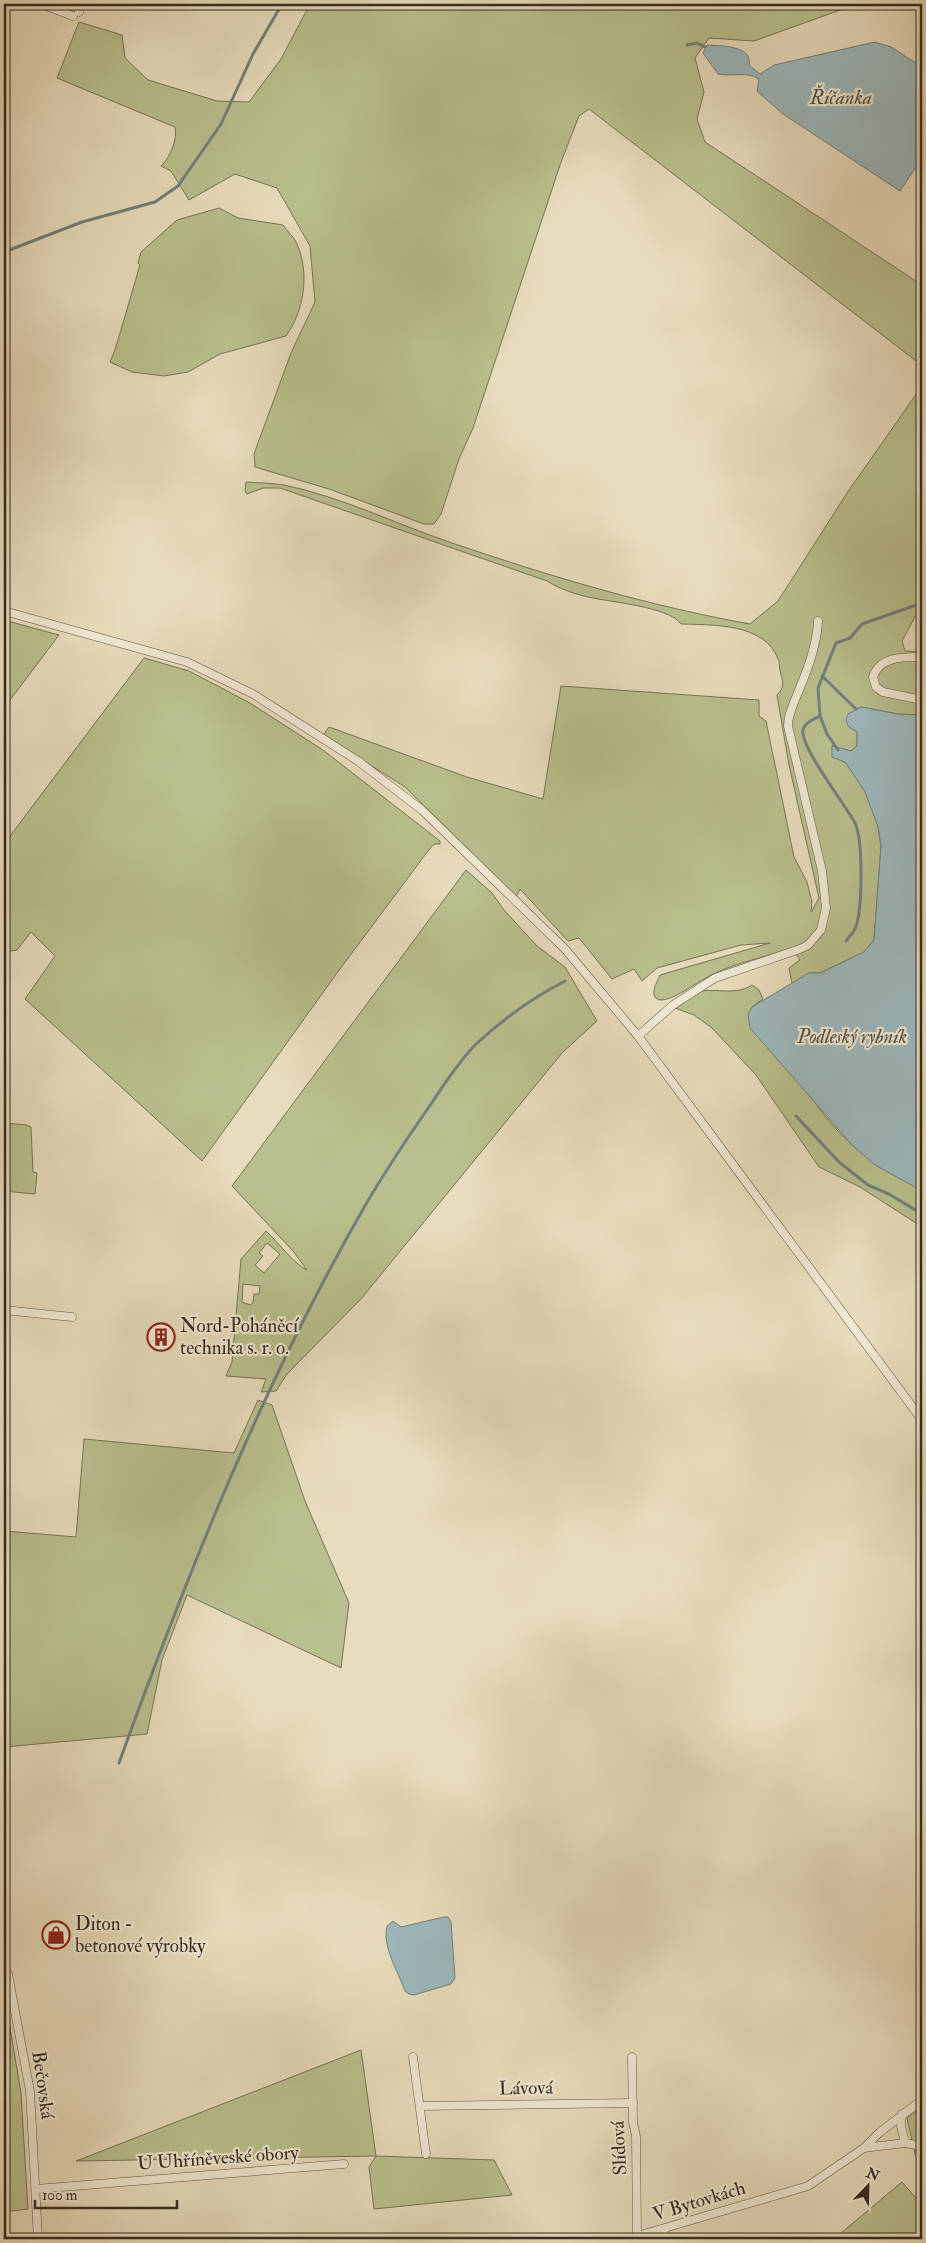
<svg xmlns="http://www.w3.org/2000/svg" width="926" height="2243" font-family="'IM FELL Double Pica',serif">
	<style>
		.green { fill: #b9bf8e; stroke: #777557; fill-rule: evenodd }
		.water { fill: #9db8bd; stroke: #73807e }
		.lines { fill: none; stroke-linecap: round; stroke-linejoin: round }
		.stream { stroke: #73807e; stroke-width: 3 }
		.minor-casing { stroke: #625747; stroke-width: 9 }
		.minor { stroke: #efe8d3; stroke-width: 8 }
		.labels { text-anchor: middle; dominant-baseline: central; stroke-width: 4.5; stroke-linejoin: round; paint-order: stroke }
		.poi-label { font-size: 19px; fill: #352b20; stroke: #efe8d3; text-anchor: start }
		.street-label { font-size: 19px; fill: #352b20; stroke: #efe8d3 }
		.water-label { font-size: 20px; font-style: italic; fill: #4f4e47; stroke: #efe8d3 }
	</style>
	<rect width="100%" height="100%" fill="#e7dcbc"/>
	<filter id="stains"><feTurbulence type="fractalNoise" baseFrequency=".004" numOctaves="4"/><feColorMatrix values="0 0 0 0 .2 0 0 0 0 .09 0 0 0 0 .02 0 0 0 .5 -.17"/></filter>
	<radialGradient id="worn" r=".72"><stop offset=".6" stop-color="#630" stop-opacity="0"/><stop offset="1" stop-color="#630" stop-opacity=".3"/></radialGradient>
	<g class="green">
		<path d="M310 4H589L601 10 606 4H857L754 41 709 38 695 58 704 92 697 119 705 142 922 285V361L920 364 589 109 579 116 561 162 473 428 459 459 441 514 434 524H424L329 489 255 467 254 454 291 353 315 302 310 246 277 188 235 174 189 200 171 171 161 166C170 158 178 138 175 127L57 78 79 22 122 35 125 58 148 80 217 101 249 102 281 59Z"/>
		<path d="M219 208 238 218 283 225C287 231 294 237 297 244 310 273 304 311 286 336L220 354 188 372 164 376 132 372 110 362 115 350 140 265 138 263 141 252 177 220Z"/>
		<path d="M922 386V612L917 613 902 641 905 651 922 652V715L898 714 861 707 856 709 848 726 857 732V746L851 751 832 746 833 757 845 762 865 790 878 826 881 846 874 940 864 952 820 973H809L799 981 792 983 789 968 800 960 792 948C763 958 728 964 702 980 693 985 662 1008 655 997 651 990 658 981 660 975L770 943 741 945 657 968 642 981 634 969 612 979 579 938 568 941 520 889 516 897 405 787 323 735 329 727 467 777 543 799 561 686 759 700V716L766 721 794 857 807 882 812 902 811 912 819 898 789 765 777 695C786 686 782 681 780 670 779 666 780 662 778 659 765 623 712 625 681 624 669 606 606 602 584 596 572 593 558 588 547 581L280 488H263L247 494 245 491 246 482C259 483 272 483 284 485 342 497 396 524 452 543 549 576 649 606 750 624L778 601 847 493Z"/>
		<polygon points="4,620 59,635 4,708"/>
		<polygon points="144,658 189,671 250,703 323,750 440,841 440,844 435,844 431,847 337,973 202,1161 25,999 55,956 31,932 17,950 4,952 4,844"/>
		<path d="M466 870 492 893 504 910 537 946 565 967 597 1021 562 1053 361 1299 287 1374 276 1391 261 1392 266 1379 226 1376 232 1362 241 1259 266 1231C278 1242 294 1264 307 1270L293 1251 232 1186ZM267 1243 280 1254 264 1273 255 1265 263 1256 259 1253ZM243 1284 260 1286 259 1294H254L253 1303 250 1305 242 1302Z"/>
		<path d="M752 985 759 990 763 999 752 1007C781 1050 814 1111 852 1145 874 1165 899 1175 922 1191V1227L860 1187 819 1167 756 1075 712 1028 694 1015 675 1008C680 1004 687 995 694 993 712 986 735 997 752 985Z"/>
		<polygon points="4,1123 27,1125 31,1127 33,1172 37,1173 35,1194 4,1191"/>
		<polygon points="258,1400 272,1405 305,1501 349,1603 341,1668 187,1595 162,1660 147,1734 4,1747 4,1531 76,1537 84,1439 234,1453"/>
		<polygon points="4,1992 21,2093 28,2209 4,2212"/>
		<polygon points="361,2050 376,2156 494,2160 512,2195 374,2209 369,2167 376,2156 76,2161"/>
		<polygon points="922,2107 922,2165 915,2154 907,2118"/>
		<polygon points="902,2182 922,2205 922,2239 834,2239"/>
	</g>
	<g class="water">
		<path d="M875 42 891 47 922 67V158L900 191 783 114 757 91 759 79C747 71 732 77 718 74L703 53 707 45C720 46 753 45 749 65L760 74 774 65Z"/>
		<polygon points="861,707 898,714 922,715 922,1191 875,1165 852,1145 750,1028 748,1015 752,1007 809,973 820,973 864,952 874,940 881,846 878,826 864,790 845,762 832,757 832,746 851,751 857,746 857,732 848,726 846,720 848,714"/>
		<path d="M444 1917H448L451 1922 455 1978 451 1984 414 1995 409 1994 405 1991C398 1971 382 1947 387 1926L393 1921 401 1927Z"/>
	</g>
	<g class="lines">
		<g class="stream">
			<polyline points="687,45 697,43 705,47"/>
			<polyline points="4,252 82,222 155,202 178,186 221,124 253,54 282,4"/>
			<polyline points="822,676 856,709"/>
			<polyline points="820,716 827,734 838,750"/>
			<path d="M846 941C849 937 853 933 855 929 863 911 863 839 855 823 845 804 800 747 803 730 805 722 814 719 820 716L818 688 836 643 850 638 862 624 922 603"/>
			<polyline points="796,1116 839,1162 868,1185 889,1194 922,1214"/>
			<path d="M119 1763C188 1572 264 1381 366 1204 386 1170 408 1137 431 1104 444 1084 458 1063 475 1045 502 1020 532 998 565 981"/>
		</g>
		<g class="minor-casing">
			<g id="minor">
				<polyline points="41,4 73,16"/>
				<polyline points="79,12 80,4"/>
				<polyline points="4,611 187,662 253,694 358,761 422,810 565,949 638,1036 922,1420"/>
				<path d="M922 657C904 657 880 656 873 677L876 687 883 692 922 700"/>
				<path d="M638 1036 673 1005 715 978 800 949 808 945 821 930 826 908 822 871 788 726C788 716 791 710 795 700 805 676 817 647 818 621"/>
				<polyline points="4,1310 72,1317"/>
				<polyline points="4,1967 8,1974 30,2091 38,2239"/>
				<polyline points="413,2057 426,2154"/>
				<polyline points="632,2057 633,2122 636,2136 637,2236"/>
				<polyline points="420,2106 633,2103"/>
				<polyline points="902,2114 901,2126 905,2143"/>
				<polyline points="864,2148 880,2132 922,2100"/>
				<polyline points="36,2189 344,2164"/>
				<polyline points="663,2229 666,2239"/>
				<polyline points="627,2239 808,2186 864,2148 905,2143 922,2146"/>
			</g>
		</g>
		<use href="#minor" class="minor"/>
	</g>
	<defs>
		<g id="building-ring" transform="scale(1.4375)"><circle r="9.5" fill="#efe8d3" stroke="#8f2418" stroke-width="1.5"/><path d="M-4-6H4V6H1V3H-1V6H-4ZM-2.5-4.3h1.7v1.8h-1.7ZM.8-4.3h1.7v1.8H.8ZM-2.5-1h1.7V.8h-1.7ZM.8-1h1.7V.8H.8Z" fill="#8f2418"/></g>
		<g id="shop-ring" transform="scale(1.4375)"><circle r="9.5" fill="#efe8d3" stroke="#8f2418" stroke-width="1.5"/><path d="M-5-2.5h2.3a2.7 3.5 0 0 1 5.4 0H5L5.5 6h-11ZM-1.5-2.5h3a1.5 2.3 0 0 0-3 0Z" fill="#8f2418"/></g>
	</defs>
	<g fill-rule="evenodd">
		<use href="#building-ring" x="161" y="1337"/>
		<use href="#shop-ring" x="56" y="1935"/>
	</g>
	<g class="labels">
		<g class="poi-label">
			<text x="180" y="1326">Nord-Poháněcí<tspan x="180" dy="22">technika s. r. o.</tspan></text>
			<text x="75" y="1924">Diton -<tspan x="75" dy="22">betonové výrobky</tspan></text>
		</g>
		<g class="street-label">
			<text transform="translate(43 2085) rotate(82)">Bečovská</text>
			<text transform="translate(526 2088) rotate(-1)">Lávová</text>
			<text transform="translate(619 2148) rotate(-93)">Slídová</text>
			<text transform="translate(218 2158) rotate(-4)">U Uhříněveské obory</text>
			<text transform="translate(699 2201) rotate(-17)">V Bytovkách</text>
		</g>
		<g class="water-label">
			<text x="841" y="97">Říčanka</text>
			<text x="852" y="1036">Podleský rybník</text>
		</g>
	</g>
	<rect width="926" height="2243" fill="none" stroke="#e7dcbc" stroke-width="20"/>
	<rect x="5" y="5" width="916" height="2233" fill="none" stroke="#352b20" stroke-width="2.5"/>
	<rect x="10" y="10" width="906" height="2223" fill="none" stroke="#352b20"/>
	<g transform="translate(868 2186) rotate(23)" stroke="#efe8d3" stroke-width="4" paint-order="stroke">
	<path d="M0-4L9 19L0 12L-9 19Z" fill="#352b20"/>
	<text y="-8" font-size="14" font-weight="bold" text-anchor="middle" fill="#352b20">N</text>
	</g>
	<path d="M35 2200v8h142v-8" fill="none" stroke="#352b20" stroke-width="2.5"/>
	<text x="42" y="2200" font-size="15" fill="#352b20" stroke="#efe8d3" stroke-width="4" paint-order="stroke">100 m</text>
	<rect width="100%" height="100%" filter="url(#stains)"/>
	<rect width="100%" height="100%" fill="url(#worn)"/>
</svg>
